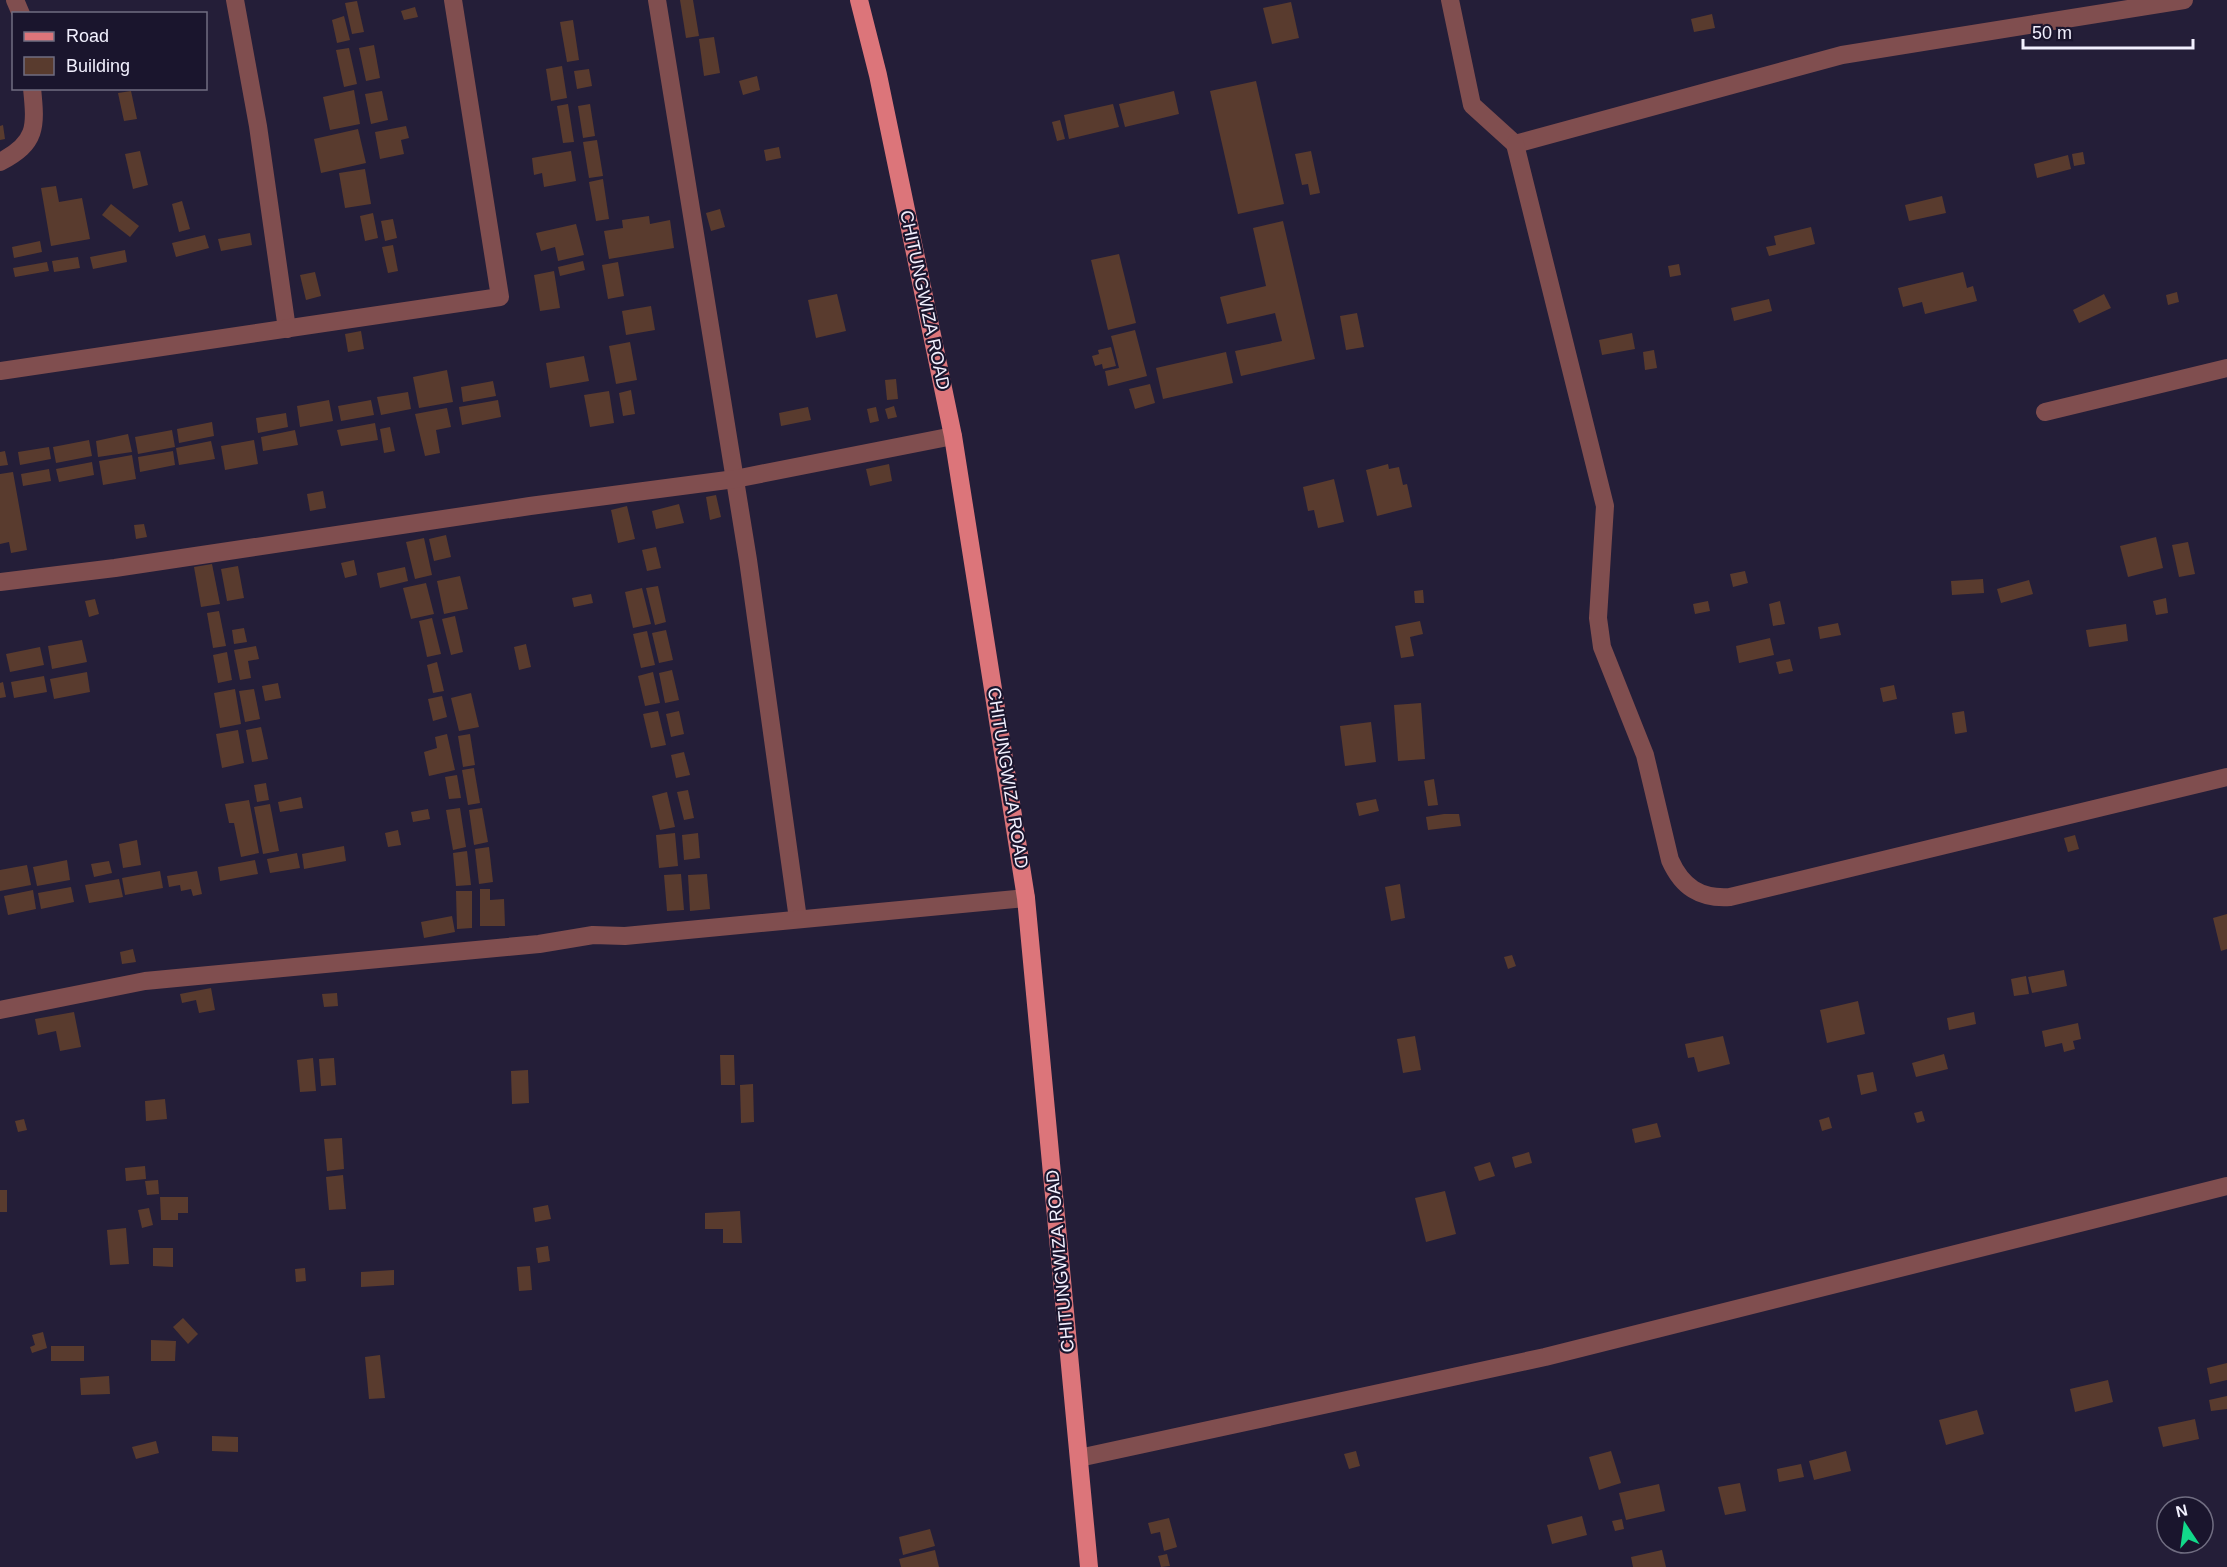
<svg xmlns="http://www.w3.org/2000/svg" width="2227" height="1567" font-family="Helvetica,sans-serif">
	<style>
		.building { fill: #593b2e }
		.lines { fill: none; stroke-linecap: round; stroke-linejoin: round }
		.street { stroke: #804e4f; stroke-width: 18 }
		.primary { stroke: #dc757a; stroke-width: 18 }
		.labels { text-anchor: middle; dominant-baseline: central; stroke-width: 4.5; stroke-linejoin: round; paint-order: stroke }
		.street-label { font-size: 18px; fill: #f2f0fe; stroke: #1a152d }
	</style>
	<rect width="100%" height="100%" fill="#241e38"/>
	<g class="building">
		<polygon points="680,0 693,0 699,36 686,38"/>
		<polygon points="357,1 364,32 352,34 345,3"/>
		<polygon points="1291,2 1299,38 1272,44 1263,8"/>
		<polygon points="415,7 418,17 404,20 401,11"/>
		<polygon points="1712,14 1715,28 1694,32 1691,19"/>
		<polygon points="344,16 350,40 337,43 332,20"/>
		<polygon points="573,20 579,60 567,62 560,22"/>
		<polygon points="714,37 720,73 704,76 699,39"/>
		<polygon points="374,45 380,78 366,81 359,48"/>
		<polygon points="349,48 357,84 344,87 336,50"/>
		<polygon points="562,66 567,98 551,101 546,69"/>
		<polygon points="589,69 592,86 577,89 574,71"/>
		<polygon points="757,76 760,90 743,95 739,81"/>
		<polygon points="1256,81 1284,204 1238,214 1210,91"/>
		<polygon points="354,90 360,124 330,130 323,97"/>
		<polygon points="131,91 137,119 124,121 118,93"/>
		<polygon points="382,91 388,120 371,124 365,94"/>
		<polygon points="1174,91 1179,114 1125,127 1119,104"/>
		<polygon points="568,104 574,142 563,143 557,106"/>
		<polygon points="590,104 595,136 583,138 578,106"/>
		<polygon points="1113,104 1119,127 1069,139 1064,115"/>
		<polygon points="1060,120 1065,139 1057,141 1052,122"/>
		<polygon points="3,125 5,139 0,140 0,126"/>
		<polygon points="406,126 409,138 401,140 404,154 380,159 375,132"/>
		<polygon points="358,129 366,163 321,173 314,139"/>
		<polygon points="597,140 603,176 589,178 583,142"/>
		<polygon points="779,147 781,158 766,161 764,150"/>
		<polygon points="140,151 148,185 133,189 125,154"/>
		<polygon points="571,151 576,181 544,187 542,173 534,175 532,158"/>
		<polygon points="1311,151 1320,193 1310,195 1308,184 1302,185 1295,154"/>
		<polygon points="2083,152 2085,164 2074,166 2072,154"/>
		<polygon points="2068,155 2071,169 2037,178 2034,164"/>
		<polygon points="365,169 371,204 345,208 339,173"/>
		<polygon points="603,179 609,219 596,221 589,182"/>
		<polygon points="56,186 59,202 82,198 90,239 51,246 41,188"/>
		<polygon points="1942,196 1946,213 1909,221 1905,205"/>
		<polygon points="182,201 190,229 179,232 172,204"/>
		<polygon points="111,204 139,226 130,237 102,215"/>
		<polygon points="720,209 725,227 711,231 706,213"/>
		<polygon points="373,213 378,238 365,241 360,216"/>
		<polygon points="649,216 650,224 670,220 674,248 609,259 604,231 623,228 622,220"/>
		<polygon points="393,219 397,238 385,241 381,221"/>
		<polygon points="1283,221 1315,359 1241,376 1235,351 1282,341 1275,313 1227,324 1220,297 1266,286 1253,228"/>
		<polygon points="576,224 584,255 558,261 555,247 541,251 536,233"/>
		<polygon points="1811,227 1815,244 1769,256 1766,247 1776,245 1774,236"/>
		<polygon points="250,233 252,245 221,251 218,239"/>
		<polygon points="205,235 209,248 176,257 172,243"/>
		<polygon points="40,241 42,252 14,258 12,247"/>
		<polygon points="393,245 398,271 388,273 382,247"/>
		<polygon points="125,250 127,262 93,269 90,257"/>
		<polygon points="1119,254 1136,323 1108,330 1091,260"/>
		<polygon points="78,257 80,268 54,272 52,261"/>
		<polygon points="583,261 585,270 560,276 558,267"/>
		<polygon points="47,262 49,271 15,277 13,268"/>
		<polygon points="618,262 624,296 608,299 602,265"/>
		<polygon points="1679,264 1681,275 1670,277 1668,266"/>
		<polygon points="554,271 560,308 540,311 534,275"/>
		<polygon points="315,272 321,296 306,300 300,275"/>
		<polygon points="1963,272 1967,288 1973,286 1977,301 1925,314 1922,302 1903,307 1898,288"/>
		<polygon points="2177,292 2179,302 2168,305 2166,295"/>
		<polygon points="837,294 846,331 816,338 808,300"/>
		<polygon points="2104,294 2111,308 2079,323 2073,310"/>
		<polygon points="1769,299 1772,311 1734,321 1731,308"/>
		<polygon points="651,306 655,330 626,335 622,311"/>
		<polygon points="1357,313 1364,347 1346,350 1340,316"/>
		<polygon points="1135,330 1147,376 1108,386 1105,371 1119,368 1111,336"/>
		<polygon points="361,331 364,349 348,352 345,334"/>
		<polygon points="1632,333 1635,349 1602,355 1599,340"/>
		<polygon points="630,342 637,380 616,384 609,346"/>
		<polygon points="1111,347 1116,366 1103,369 1102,364 1095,366 1092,356 1099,354 1098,350"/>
		<polygon points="1654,350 1657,368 1645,370 1643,352"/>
		<polygon points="1226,352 1233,383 1163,399 1156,368"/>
		<polygon points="584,356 589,381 550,388 546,363"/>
		<polygon points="447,370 453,402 419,408 413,377"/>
		<polygon points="896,379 898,399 887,400 885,380"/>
		<polygon points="493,381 496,396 463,402 461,387"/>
		<polygon points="1150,384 1155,403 1135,409 1129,389"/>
		<polygon points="631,390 635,414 623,416 619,393"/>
		<polygon points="609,391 614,423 590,427 584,395"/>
		<polygon points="408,392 411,409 381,415 377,397"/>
		<polygon points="329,400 333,421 300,427 297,406"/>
		<polygon points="371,400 374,415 341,421 338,406"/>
		<polygon points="498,400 501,417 462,425 459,407"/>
		<polygon points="894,406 897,417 888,419 885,409"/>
		<polygon points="808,407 811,420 781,426 779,413"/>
		<polygon points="876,407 879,421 870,423 867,409"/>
		<polygon points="447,408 451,427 436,430 440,453 425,456 415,414"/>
		<polygon points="286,413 288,427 258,433 256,418"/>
		<polygon points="212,422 214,436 179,443 177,429"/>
		<polygon points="375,423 378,440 341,446 337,430"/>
		<polygon points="390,427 395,451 384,453 380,429"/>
		<polygon points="172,430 175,447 138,454 135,437"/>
		<polygon points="295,430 298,445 263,451 261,437"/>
		<polygon points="128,434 132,452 98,457 96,441"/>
		<polygon points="89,440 92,456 56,463 53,447"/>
		<polygon points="254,440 258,464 225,470 221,446"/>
		<polygon points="211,441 215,459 179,465 176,448"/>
		<polygon points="49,447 51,459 20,465 18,452"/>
		<polygon points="5,451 8,465 0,466 0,452"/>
		<polygon points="173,451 175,465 140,472 138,457"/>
		<polygon points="132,455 136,479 103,485 99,461"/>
		<polygon points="92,462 94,475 59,482 56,469"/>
		<polygon points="889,464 892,481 870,486 866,469"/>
		<polygon points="1388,464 1389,469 1399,467 1403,485 1407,484 1412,507 1377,516 1366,470"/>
		<polygon points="49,469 51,481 23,486 21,474"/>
		<polygon points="13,472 27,550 11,553 9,542 0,544 0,474"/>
		<polygon points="1334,479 1344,522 1318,528 1314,510 1308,511 1303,487"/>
		<polygon points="323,491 326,508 310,511 307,494"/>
		<polygon points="716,495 721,517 710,520 706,497"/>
		<polygon points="679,504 684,523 656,529 652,511"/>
		<polygon points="627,506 635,539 618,543 611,510"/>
		<polygon points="144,524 147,537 136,539 134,525"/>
		<polygon points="446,535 451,557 434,561 429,539"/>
		<polygon points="2156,537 2163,568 2128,577 2120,546"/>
		<polygon points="424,538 432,575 415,579 406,542"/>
		<polygon points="2188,542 2195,574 2179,577 2172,545"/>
		<polygon points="656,547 661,568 647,571 642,550"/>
		<polygon points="354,560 357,575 345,578 341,563"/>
		<polygon points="212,564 220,604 201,607 194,567"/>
		<polygon points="238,566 244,598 227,601 221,569"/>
		<polygon points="405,567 408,581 380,588 377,573"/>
		<polygon points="1745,571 1748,583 1733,587 1730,574"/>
		<polygon points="460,576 468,609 444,614 437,581"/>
		<polygon points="1983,579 1984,593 1952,595 1951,581"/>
		<polygon points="2029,580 2033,594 2001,603 1997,589"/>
		<polygon points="426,583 434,614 411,619 403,588"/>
		<polygon points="658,586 666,622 655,625 646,588"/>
		<polygon points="642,588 651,624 633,628 625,592"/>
		<polygon points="1423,590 1424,603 1415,603 1414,591"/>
		<polygon points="591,594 593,603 574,607 572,598"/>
		<polygon points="2166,598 2168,613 2156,615 2153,601"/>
		<polygon points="95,599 99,614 89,617 85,601"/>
		<polygon points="1708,601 1710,611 1695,614 1693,604"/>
		<polygon points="1780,601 1785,624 1773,626 1769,604"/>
		<polygon points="219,611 226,646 213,648 207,613"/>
		<polygon points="455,616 463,652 451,655 442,619"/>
		<polygon points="432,618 441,654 427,657 419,621"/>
		<polygon points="1420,621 1423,634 1410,637 1414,656 1401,658 1395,626"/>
		<polygon points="1838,623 1841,635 1820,639 1818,627"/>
		<polygon points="2126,624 2128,641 2089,647 2086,630"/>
		<polygon points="244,628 247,642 234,644 232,630"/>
		<polygon points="666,630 673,660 659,663 652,633"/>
		<polygon points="647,631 655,665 641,668 633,634"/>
		<polygon points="1770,638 1774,655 1739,663 1736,646"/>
		<polygon points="82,640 87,662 52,669 48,646"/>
		<polygon points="526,644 531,667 519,670 514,647"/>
		<polygon points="256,646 259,659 248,661 251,678 240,680 234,650"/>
		<polygon points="40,647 44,665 10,672 6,654"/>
		<polygon points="227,652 232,680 218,683 213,655"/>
		<polygon points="1790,659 1793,671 1779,674 1776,662"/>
		<polygon points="437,662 444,691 433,693 427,665"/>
		<polygon points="672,670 679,700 665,703 659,673"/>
		<polygon points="87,672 90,692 54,699 50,679"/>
		<polygon points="653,672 660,703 645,706 638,676"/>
		<polygon points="44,676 47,692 14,698 11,682"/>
		<polygon points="3,682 6,697 0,698 0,683"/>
		<polygon points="278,683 281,698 265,701 262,686"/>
		<polygon points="1894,685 1897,699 1883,702 1880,688"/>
		<polygon points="235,689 241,724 220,728 214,693"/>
		<polygon points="254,689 260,719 245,722 239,691"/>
		<polygon points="471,693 479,727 459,731 451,698"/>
		<polygon points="442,696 447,717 433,721 428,699"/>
		<polygon points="1421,703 1425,759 1398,761 1394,705"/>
		<polygon points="658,711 666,745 651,748 643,714"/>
		<polygon points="679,711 684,734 671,737 666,714"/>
		<polygon points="1964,711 1967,732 1955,734 1952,713"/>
		<polygon points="1371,722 1376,762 1345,766 1340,726"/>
		<polygon points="261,727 268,759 252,762 246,730"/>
		<polygon points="238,730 244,763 222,768 216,734"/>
		<polygon points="447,734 455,770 429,776 424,752 437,748 435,737"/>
		<polygon points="470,734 475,765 463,767 458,736"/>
		<polygon points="684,752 690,775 676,778 671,755"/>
		<polygon points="474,768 480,803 468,805 462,770"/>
		<polygon points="457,775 461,798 449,799 445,777"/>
		<polygon points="1434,779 1438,805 1428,806 1424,781"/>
		<polygon points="266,783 269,800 257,802 254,785"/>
		<polygon points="688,790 694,818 684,820 677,792"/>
		<polygon points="667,792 675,827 660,830 652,796"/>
		<polygon points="301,797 303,808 280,812 278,802"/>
		<polygon points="1376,799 1379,811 1359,816 1356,803"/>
		<polygon points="249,800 259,853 241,857 234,823 229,823 225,804"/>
		<polygon points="270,804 279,851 263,854 254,807"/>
		<polygon points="460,808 466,847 453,850 446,810"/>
		<polygon points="482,808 488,842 474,845 469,810"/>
		<polygon points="428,809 430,819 413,822 411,812"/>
		<polygon points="1444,814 1459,814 1461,826 1428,830 1426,817"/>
		<polygon points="398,830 401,845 388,847 385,833"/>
		<polygon points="675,833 678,866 659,868 656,835"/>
		<polygon points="698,833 700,858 684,860 682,835"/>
		<polygon points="2075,835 2079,849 2068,852 2064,838"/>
		<polygon points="137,840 141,865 123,868 119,844"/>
		<polygon points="344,846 346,861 304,869 302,854"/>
		<polygon points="489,847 493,882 479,884 475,849"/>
		<polygon points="467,851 471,885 456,886 453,853"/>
		<polygon points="297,853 300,868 270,873 267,859"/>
		<polygon points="67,860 70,880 37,886 33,867"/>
		<polygon points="255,860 258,874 220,881 218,867"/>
		<polygon points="109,861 112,873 94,877 91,864"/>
		<polygon points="27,865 31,885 0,891 0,870"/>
		<polygon points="160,871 163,888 125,895 122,878"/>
		<polygon points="197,871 202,894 193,896 191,889 181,891 180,885 169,887 167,876"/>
		<polygon points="681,874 684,910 667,911 664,875"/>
		<polygon points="707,874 710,909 690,911 688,875"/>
		<polygon points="119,879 123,897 89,903 85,885"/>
		<polygon points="1400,884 1405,918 1391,921 1385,887"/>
		<polygon points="71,887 74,902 41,909 38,893"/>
		<polygon points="480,889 490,889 490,900 504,899 505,926 480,926"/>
		<polygon points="33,890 36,909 8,915 4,896"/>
		<polygon points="456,891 472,891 472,928 457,929"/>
		<polygon points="2227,914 2227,949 2221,951 2213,918"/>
		<polygon points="452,916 455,932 424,938 421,922"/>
		<polygon points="133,949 136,962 122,964 120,952"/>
		<polygon points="1512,955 1516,966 1508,969 1504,957"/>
		<polygon points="2064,970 2067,986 2032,993 2028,977"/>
		<polygon points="2026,976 2029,994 2014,996 2011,979"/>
		<polygon points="211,988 215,1010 199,1013 196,1000 182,1003 180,994"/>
		<polygon points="337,993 338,1006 324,1007 322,994"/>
		<polygon points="1858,1001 1865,1034 1827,1043 1820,1010"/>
		<polygon points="74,1012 81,1047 60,1051 56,1031 38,1035 35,1019"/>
		<polygon points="1974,1012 1976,1024 1949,1030 1947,1018"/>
		<polygon points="2078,1023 2081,1039 2073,1041 2075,1049 2064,1052 2062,1043 2045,1047 2042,1031"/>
		<polygon points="1415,1036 1421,1070 1403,1073 1397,1039"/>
		<polygon points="1723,1036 1730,1064 1698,1072 1694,1057 1688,1058 1685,1044"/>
		<polygon points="1944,1054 1948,1069 1916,1077 1912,1063"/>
		<polygon points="720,1055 734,1055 735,1085 721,1085"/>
		<polygon points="313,1058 316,1091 300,1092 297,1060"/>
		<polygon points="334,1058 336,1085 321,1086 319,1059"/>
		<polygon points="528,1070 529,1103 512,1104 511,1071"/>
		<polygon points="1873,1072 1877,1091 1861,1095 1857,1075"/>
		<polygon points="753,1084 754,1122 741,1123 740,1085"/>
		<polygon points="165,1099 167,1119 146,1121 145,1101"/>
		<polygon points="1922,1111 1925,1121 1917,1123 1914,1113"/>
		<polygon points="1829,1117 1832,1128 1822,1131 1819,1120"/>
		<polygon points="24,1119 27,1130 18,1132 15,1121"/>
		<polygon points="1657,1123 1661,1137 1635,1143 1632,1129"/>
		<polygon points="342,1138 344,1169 327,1171 324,1139"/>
		<polygon points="1529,1152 1532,1163 1515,1168 1512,1157"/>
		<polygon points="1490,1162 1495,1176 1479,1181 1474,1167"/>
		<polygon points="145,1166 146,1179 126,1181 125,1168"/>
		<polygon points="343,1175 346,1209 329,1210 326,1177"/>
		<polygon points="158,1180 159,1194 147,1195 145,1181"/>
		<rect x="0" y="1190" width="7" height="22"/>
		<polygon points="1445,1191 1456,1234 1426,1242 1415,1198"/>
		<polygon points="160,1197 188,1197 188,1213 178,1213 178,1220 161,1220"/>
		<polygon points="548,1205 551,1219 535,1222 533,1208"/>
		<polygon points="149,1208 153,1225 142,1228 138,1210"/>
		<polygon points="740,1211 742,1243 723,1243 723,1229 705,1229 705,1213"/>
		<polygon points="126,1228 129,1264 110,1265 107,1230"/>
		<polygon points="548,1246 550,1261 538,1263 536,1248"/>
		<polygon points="153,1248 173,1248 173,1267 153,1266"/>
		<polygon points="530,1266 532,1290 519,1291 517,1267"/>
		<polygon points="305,1268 306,1281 296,1282 295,1269"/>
		<polygon points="394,1270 394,1285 361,1287 361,1272"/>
		<polygon points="183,1318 198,1334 188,1344 173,1327"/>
		<polygon points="43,1332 47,1348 32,1353 30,1347 35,1345 32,1335"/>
		<polygon points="151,1340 176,1341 175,1361 151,1361"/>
		<rect x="51" y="1346" width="33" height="15"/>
		<polygon points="380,1355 385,1398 369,1399 365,1357"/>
		<polygon points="2227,1363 2227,1380 2210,1384 2207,1368"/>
		<polygon points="109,1376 110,1394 81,1395 80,1378"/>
		<polygon points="2108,1380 2113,1402 2075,1412 2070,1389"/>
		<polygon points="2227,1396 2227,1409 2211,1411 2209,1400"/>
		<polygon points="1977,1410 1984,1434 1946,1445 1939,1420"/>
		<polygon points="2195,1419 2199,1439 2163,1447 2158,1427"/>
		<polygon points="212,1436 238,1437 238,1452 212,1451"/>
		<polygon points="156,1441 159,1453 136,1459 132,1447"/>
		<polygon points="1356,1451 1360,1466 1349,1469 1344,1454"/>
		<polygon points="1611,1451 1621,1483 1599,1490 1589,1457"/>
		<polygon points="1846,1451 1851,1471 1814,1480 1809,1461"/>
		<polygon points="1801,1464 1804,1477 1779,1482 1777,1469"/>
		<polygon points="1740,1483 1746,1511 1725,1515 1718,1487"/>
		<polygon points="1659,1484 1665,1511 1626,1520 1619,1493"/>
		<polygon points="1582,1516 1587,1535 1552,1544 1547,1525"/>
		<polygon points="1169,1518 1177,1547 1164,1551 1160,1532 1151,1534 1148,1523"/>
		<polygon points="1622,1519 1624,1529 1615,1531 1612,1521"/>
		<polygon points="930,1529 935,1546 903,1555 899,1537"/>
		<polygon points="935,1550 939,1567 901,1567 899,1559"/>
		<polygon points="1662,1550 1666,1567 1633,1567 1631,1557"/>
		<polygon points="1167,1554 1170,1566 1161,1567 1158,1556"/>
	</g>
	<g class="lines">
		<g class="street">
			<polyline points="15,0 21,14"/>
			<polyline points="235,0 258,126 287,329"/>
			<polyline points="657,0 748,560 798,919"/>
			<polyline points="1450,0 1472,105 1515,144 1842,55 2184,0"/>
			<path d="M1515 144 1605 506 1598 618 1602 647 1645 755 1670 860C1682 887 1700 899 1730 897L2227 777"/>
			<path d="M0 162C37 143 36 127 32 88"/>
			<polyline points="0,371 500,297 453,0"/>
			<polyline points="2045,412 2227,368"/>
			<polyline points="0,582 115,568 530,506 735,479 953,436"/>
			<polyline points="0,1010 145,981 539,944 593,935 625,936 1026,898"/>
			<polyline points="1079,1458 1545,1357 2227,1186"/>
		</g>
		<polyline class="primary" points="859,0 878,75 953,436 1026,898 1089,1567"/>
	</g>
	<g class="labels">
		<g class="street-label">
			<text transform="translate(925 300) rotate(78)">CHITUNGWIZA ROAD</text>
			<text transform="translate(1008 778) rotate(81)">CHITUNGWIZA ROAD</text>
			<text transform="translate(1060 1261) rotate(-95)">CHITUNGWIZA ROAD</text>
		</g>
	</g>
	<rect x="12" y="12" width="195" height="78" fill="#1a152d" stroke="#706d81" stroke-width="1.5"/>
	<rect x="24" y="32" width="30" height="9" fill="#dc757a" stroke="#706d81" stroke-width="1.5"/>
	<text x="66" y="42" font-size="18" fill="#f2f0fe">Road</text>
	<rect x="24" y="57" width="30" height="18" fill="#593b2e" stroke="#706d81" stroke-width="1.5"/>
	<text x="66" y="72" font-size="18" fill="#f2f0fe">Building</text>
	<g transform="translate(2185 1525) rotate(347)"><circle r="28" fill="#1a152d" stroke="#706d81" stroke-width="1.5"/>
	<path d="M0-4.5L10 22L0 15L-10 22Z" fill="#12d98a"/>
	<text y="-9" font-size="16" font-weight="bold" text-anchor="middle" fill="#f2f0fe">N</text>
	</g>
	<path d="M2023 39v9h170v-9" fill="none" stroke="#f2f0fe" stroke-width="3"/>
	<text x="2032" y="39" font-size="18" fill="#f2f0fe" stroke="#1a152d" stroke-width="4.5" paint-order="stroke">50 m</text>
</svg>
